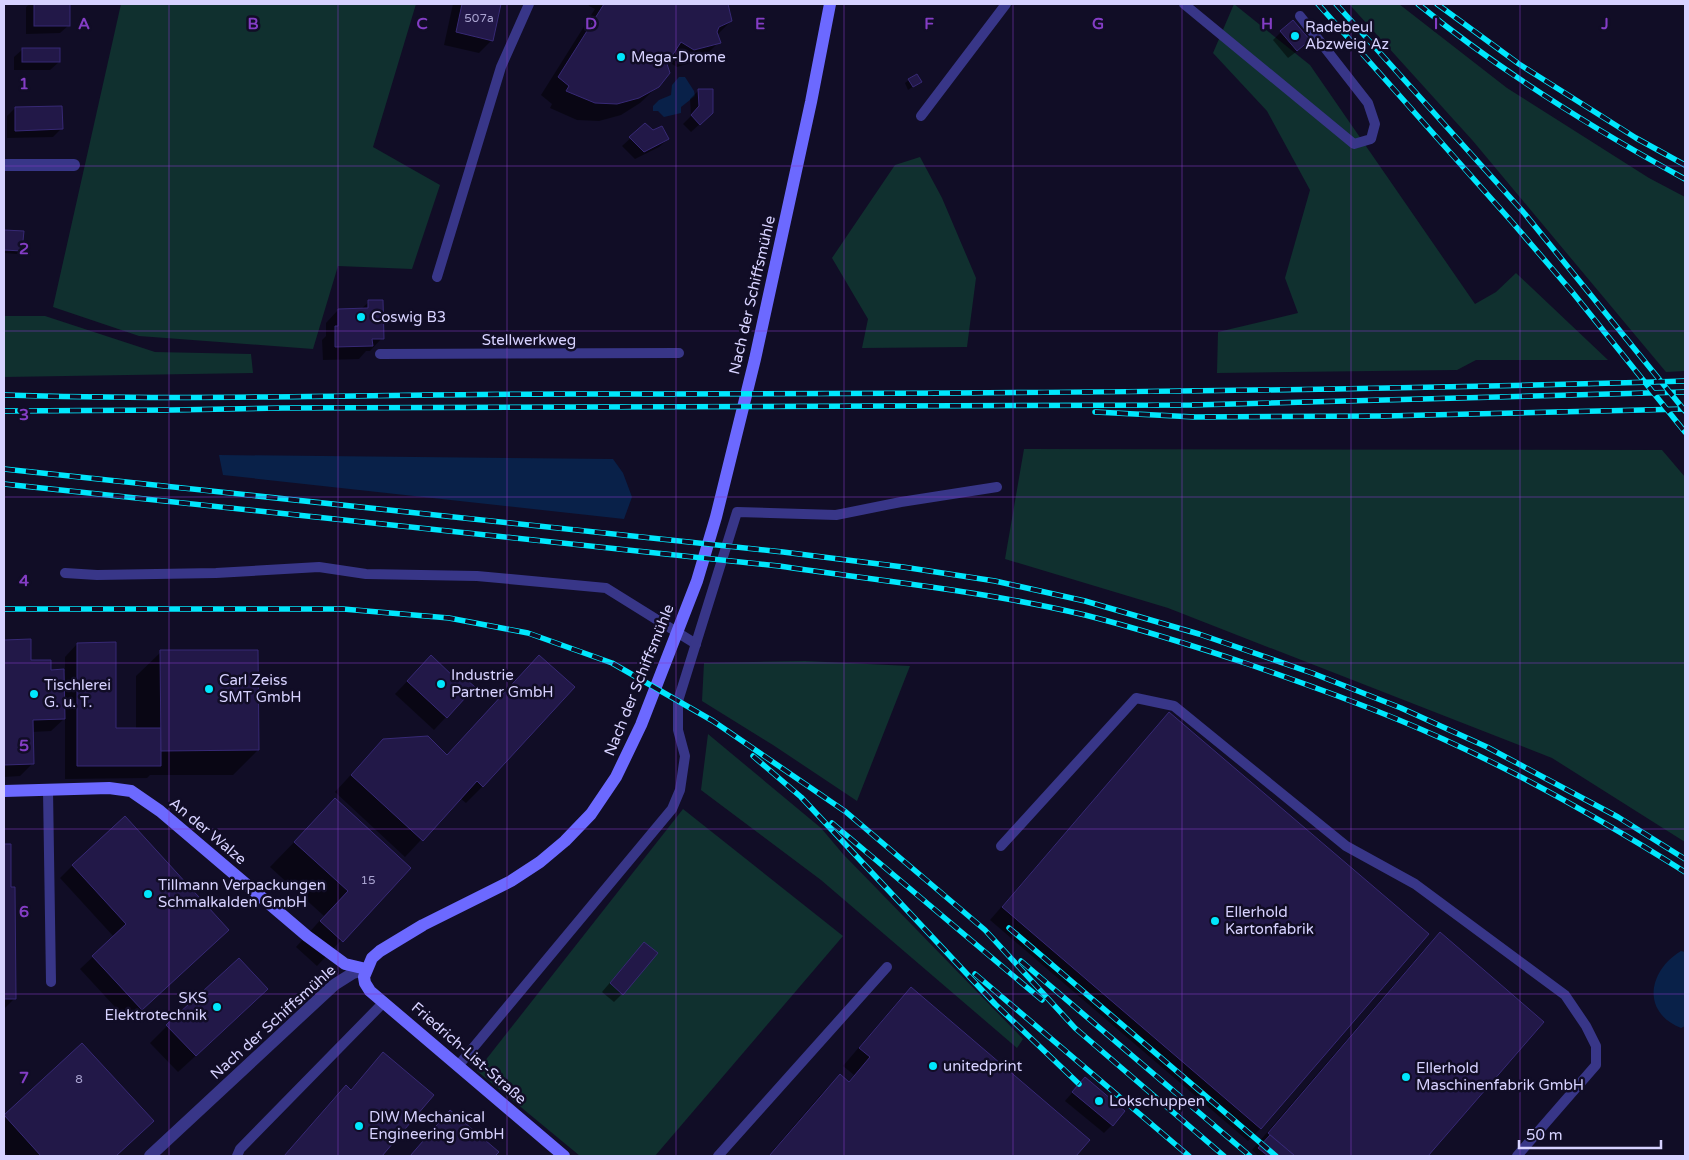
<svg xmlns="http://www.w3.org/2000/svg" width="1689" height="1160" font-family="'Varela Round',sans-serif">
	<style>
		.green { fill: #10302f }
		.water { fill: #092149 }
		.shadow { fill: #0007 }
		.building { fill: #221848; stroke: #372975 }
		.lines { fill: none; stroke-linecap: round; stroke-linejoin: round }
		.lane { stroke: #383688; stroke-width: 10 }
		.street { stroke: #383688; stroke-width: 12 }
		.secondary { stroke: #6c69ff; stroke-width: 12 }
		.rail-casing { stroke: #00e7fd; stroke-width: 5.5 }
		.rail { stroke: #110d26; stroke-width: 4; stroke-dasharray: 11; stroke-linecap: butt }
		.grid { fill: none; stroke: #843dc5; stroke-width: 1; stroke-opacity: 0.55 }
		.poi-dot { fill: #00e7fd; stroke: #110d26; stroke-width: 2 }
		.labels { text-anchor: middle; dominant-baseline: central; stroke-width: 5; stroke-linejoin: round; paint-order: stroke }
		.number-label { font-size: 12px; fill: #aaa4d1 }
		.poi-label { font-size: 15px; fill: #d7d2ff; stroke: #110d26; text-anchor: start }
		.street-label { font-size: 15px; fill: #d7d2ff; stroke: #110d26 }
		.grid-label { font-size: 16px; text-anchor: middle; font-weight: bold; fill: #843dc5; stroke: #110d26; stroke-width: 5; stroke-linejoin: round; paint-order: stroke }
	</style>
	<rect width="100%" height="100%" fill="#110d26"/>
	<g class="green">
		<polygon points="121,4 416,4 373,147 440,185 412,269 338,266 313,349 139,336 53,307"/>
		<polygon points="1234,4 1310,65 1475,304 1496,292 1516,273 1608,360 1476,360 1457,370 1217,373 1218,332 1298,313 1285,278 1310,190 1267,111 1213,53"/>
		<polygon points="1349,4 1399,4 1507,88 1649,178 1685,197 1685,371 1666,372 1473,141"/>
		<polygon points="920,157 942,198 976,278 967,347 862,348 868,319 832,258 895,165"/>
		<polygon points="4,316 45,316 155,352 251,354 253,373 4,377"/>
		<polygon points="1024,449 1662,450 1685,477 1685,842 1552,758 1168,608 1005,559"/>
		<polygon points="805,661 910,666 857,801 773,745 702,701 704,663"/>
		<polygon points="708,734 821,828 843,854 1023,1039 1017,1048 821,880 701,790"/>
		<polygon points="683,809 843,936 655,1156 580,1156 477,1071"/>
	</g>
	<g class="water">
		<polygon points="679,77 685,77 694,91 695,96 681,107 681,113 664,117 658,111 653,111 653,106 659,100 671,95 672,85"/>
		<polygon points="219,455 613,459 623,473 632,497 624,519 223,475"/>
		<path d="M1681 951 1685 952V1026L1681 1028C1641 1012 1648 971 1681 951Z"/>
	</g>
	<g class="shadow">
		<polygon points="30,4 69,4 69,25 60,33 26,34 26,7"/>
		<polygon points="453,4 500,4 492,40 479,53 444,45"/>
		<polygon points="588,4 727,4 731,21 717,35 719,42 702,59 677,67 667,61 658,86 640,103 621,115 599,121 577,120 550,108 552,104 541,95 595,9 589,6"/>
		<polygon points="1281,32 1300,49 1288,58 1273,40"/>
		<polygon points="23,49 59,62 50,70 14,70 14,57"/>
		<polygon points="909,80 920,82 908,90 905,83"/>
		<polygon points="699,90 703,121 691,132 683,124 691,116 690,99"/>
		<polygon points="15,108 61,129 53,137 7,138 7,116"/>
		<polygon points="645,125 653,132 668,139 659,147 635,159 622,146"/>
		<polygon points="4,231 22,233 21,250 17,254 4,253"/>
		<polygon points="369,302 382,338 370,351 366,351 359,359 323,360 322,340 326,336 326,323 338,310 361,309"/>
		<polygon points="29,640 30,661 50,671 65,671 65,657 77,644 115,729 136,729 136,676 161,652 258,750 233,775 150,775 147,778 65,779 65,718 51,731 32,732 33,763 20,776 4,777 4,641"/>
		<polygon points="418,670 456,680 446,717 434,730 395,694"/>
		<polygon points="573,687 482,787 466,803 460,798 405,857 335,792 383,740 446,756"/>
		<polygon points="1157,727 1261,1128 1248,1141 990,920"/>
		<polygon points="335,800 409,868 317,966 296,947 324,916 270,867"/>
		<polygon points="4,845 9,845 14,999 4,1009"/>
		<polygon points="73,865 215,942 128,1021 80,969 114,937 60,878"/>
		<polygon points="1440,934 1542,1022 1426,1156 1258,1156 1252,1150 1423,951"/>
		<polygon points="636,952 622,994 614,1002 602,992"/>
		<polygon points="911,988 1088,1140 1074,1156 768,1156 823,1092 840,1076 848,1082 854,1075 843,1066 895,1005"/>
		<polygon points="250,1006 178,1072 150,1043 167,1026"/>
		<polygon points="81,1045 135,1138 115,1156 8,1156 4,1151 4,1116"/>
		<polygon points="383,1053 432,1095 380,1156 284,1156 333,1099 346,1087 350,1090"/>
		<polygon points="1077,1087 1112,1125 1104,1133 1065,1101"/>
		<polygon points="450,1112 497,1152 494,1156 410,1156"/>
	</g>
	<g class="building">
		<rect x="34" y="4" width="36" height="22"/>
		<polygon points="462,4 501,4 493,41 456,32"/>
		<polygon points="604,4 728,4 732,21 719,27 717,32 721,43 694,50 681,42 667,64 670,73 659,87 639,98 617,104 595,103 566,91 569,86 558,77"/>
		<polygon points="1293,20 1310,40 1297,51 1280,31"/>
		<rect x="22" y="48" width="38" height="14"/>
		<polygon points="917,74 922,82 913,87 908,79"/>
		<polygon points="698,89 713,89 713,113 700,125 691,115 699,106"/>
		<polygon points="62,106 63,129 15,131 15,107"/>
		<polygon points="645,123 653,130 662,126 669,139 644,152 629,137"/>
		<polygon points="4,230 24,231 22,251 4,250"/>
		<polygon points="368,300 383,300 384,339 372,339 373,346 335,347 335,326 338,326 338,309 368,308"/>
		<polygon points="31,639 31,660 51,660 51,670 64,669 65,719 33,720 34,764 4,765 4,640"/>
		<polygon points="116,642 116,728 161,728 161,766 77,766 77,643"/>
		<polygon points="160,650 258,650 259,750 161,751"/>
		<polygon points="431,655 456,679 460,674 475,687 447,718 407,681"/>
		<polygon points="539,655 575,687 483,787 477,781 423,841 351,775 383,739 428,736 447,755"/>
		<polygon points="1169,712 1429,934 1261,1129 1002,907"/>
		<polygon points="335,798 411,868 343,942 320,921 348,891 294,842"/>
		<polygon points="125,816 229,930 142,1010 92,956 126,924 72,865"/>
		<polygon points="4,844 11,844 11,887 15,887 16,999 4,999"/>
		<polygon points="1440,932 1544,1022 1428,1156 1295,1156 1268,1133"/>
		<polygon points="644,942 658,953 623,995 610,983"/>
		<polygon points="239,958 268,989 196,1056 166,1025"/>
		<polygon points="911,987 1090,1140 1076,1156 769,1156 840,1074 849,1082 870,1057 859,1048"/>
		<polygon points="82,1043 154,1121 116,1156 41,1156 4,1115"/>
		<polygon points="383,1052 434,1095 382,1156 284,1156 346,1085 351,1090"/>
		<polygon points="1085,1077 1125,1111 1113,1126 1072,1092"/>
		<polygon points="450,1110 499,1152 495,1156 410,1156"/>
		<polygon points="1270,1135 1295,1156 1268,1156 1258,1148"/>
	</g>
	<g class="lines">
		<g class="lane">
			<polyline points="1184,4 1354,144 1371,139 1375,124 1368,103 1300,16"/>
			<polyline points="921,116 1006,4"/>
			<polyline points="437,277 501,67 529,4"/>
			<polyline points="380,354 679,353"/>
			<polyline points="65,573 97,575 216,573 319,567 366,574 477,576 606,588 696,644"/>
			<polyline points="48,790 51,982"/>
			<polyline points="1001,846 1136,698 1174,706 1346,846 1415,884 1565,995 1586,1026 1596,1046 1596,1065 1517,1156"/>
			<polyline points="458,1066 672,809 680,790 685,756 678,730 678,701 737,512 836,515 901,502 997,487"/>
			<polyline points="237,1156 240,1149 384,1002"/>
			<polyline points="718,1156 887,967"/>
		</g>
		<g class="street">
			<polyline points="4,165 74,165"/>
			<polyline points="150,1156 334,985 353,973 366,969"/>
		</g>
		<g class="secondary">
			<polyline points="4,791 109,788 131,791 160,811 307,936 345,964 366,969"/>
			<polyline points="564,1156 370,991 365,983 364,977 372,958 380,951 423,925 511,881 540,862 565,841 591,814 616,777 641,725 697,581 716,517 755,359 811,102 830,4"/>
		</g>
		<g class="rail-casing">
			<g id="rail">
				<polyline points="1318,4 1512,222 1573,293 1685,432"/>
				<polyline points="1336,4 1525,214 1685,411"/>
				<path d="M1418 4C1500 71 1592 128 1685 179"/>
				<polyline points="1437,4 1519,64 1636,138 1685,165"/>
				<path d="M4 395C192 401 381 394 570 394 942 394 1314 392 1685 381"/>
				<polyline points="4,411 172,410 282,408 1192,405 1685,392"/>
				<polyline points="1095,412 1195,417 1385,416 1685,409"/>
				<polyline points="4,469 783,552 903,567 995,581 1085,601 1199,634 1312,673 1401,708 1487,747 1618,817 1685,859"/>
				<path d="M4 484 779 566C881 581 984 591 1085 615 1140 629 1194 646 1248 664 1314 687 1379 710 1443 739 1527 777 1607 823 1685 872"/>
				<polyline points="4,609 343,609 449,618 528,633 612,663 713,721 846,812 985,930 1075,1028 1224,1156"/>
				<polyline points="753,756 801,797 995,1004 1079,1084"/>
				<polyline points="832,823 1042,1000"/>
				<polyline points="1009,928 1276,1156"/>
				<polyline points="1021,961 1250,1156"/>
				<polyline points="975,974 1189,1156"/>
			</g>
		</g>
		<use href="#rail" class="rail"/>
	</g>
	<path class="grid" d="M169 4V1156M338 4V1156M507 4V1156M676 4V1156M844 4V1156M1013 4V1156M1182 4V1156M1351 4V1156M1520 4V1156M4 166H1685M4 331H1685M4 497H1685M4 663H1685M4 829H1685M4 994H1685"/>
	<g class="poi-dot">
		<circle cx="1295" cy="36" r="5"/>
		<circle cx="621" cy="57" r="5"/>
		<circle cx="361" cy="317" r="5"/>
		<circle cx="441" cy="684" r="5"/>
		<circle cx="209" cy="689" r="5"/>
		<circle cx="34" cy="694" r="5"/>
		<circle cx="148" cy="894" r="5"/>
		<circle cx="1215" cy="921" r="5"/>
		<circle cx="217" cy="1007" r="5"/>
		<circle cx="933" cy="1066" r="5"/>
		<circle cx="1406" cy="1077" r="5"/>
		<circle cx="1099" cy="1101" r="5"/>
		<circle cx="359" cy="1126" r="5"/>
	</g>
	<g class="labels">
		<g class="number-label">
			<text x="479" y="18">507a</text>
			<text x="368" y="880">15</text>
			<text x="79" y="1079">8</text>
		</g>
		<g class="poi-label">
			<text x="1305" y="27">Radebeul<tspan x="1305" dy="17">Abzweig Az</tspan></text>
			<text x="631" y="57">Mega-Drome</text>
			<text x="371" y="317">Coswig B3</text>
			<text x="451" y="675">Industrie<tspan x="451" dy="17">Partner GmbH</tspan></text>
			<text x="219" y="680">Carl Zeiss<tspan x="219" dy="17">SMT GmbH</tspan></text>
			<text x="44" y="685">Tischlerei<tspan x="44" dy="17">G. u. T.</tspan></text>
			<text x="158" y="885">Tillmann Verpackungen<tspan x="158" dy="17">Schmalkalden GmbH</tspan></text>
			<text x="1225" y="912">Ellerhold<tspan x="1225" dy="17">Kartonfabrik</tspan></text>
			<text x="207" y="998" text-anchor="end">SKS<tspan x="207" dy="17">Elektrotechnik</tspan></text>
			<text x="943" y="1066">unitedprint</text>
			<text x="1416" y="1068">Ellerhold<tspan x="1416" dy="17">Maschinenfabrik GmbH</tspan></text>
			<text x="1109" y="1101">Lokschuppen</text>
			<text x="369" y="1117">DIW Mechanical<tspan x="369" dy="17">Engineering GmbH</tspan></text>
		</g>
		<g class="street-label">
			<text transform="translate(752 295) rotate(-77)">Nach der Schiffsmühle</text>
			<text x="529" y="340">Stellwerkweg</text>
			<text transform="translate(639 680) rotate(-68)">Nach der Schiffsmühle</text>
			<text transform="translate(208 831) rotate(40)">An der Walze</text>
			<text transform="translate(273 1022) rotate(-42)">Nach der Schiffsmühle</text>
			<text transform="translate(469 1053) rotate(41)">Friedrich-List-Straße</text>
		</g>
	</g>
	<g class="grid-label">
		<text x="84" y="29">A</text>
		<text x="253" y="29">B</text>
		<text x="422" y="29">C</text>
		<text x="591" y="29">D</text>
		<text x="760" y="29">E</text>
		<text x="929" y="29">F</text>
		<text x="1098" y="29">G</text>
		<text x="1267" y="29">H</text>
		<text x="1436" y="29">I</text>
		<text x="1605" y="29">J</text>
		<text x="24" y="89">1</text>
		<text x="24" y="254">2</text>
		<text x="24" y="420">3</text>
		<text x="24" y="586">4</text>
		<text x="24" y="751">5</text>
		<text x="24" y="917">6</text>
		<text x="24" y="1083">7</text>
	</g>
	<rect width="1689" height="1160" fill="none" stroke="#d7d2ff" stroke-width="10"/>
	<path d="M1519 1140v8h142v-8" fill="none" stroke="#d7d2ff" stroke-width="2.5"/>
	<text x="1526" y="1140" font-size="15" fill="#d7d2ff" stroke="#110d26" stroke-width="4" paint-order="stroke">50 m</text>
</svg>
